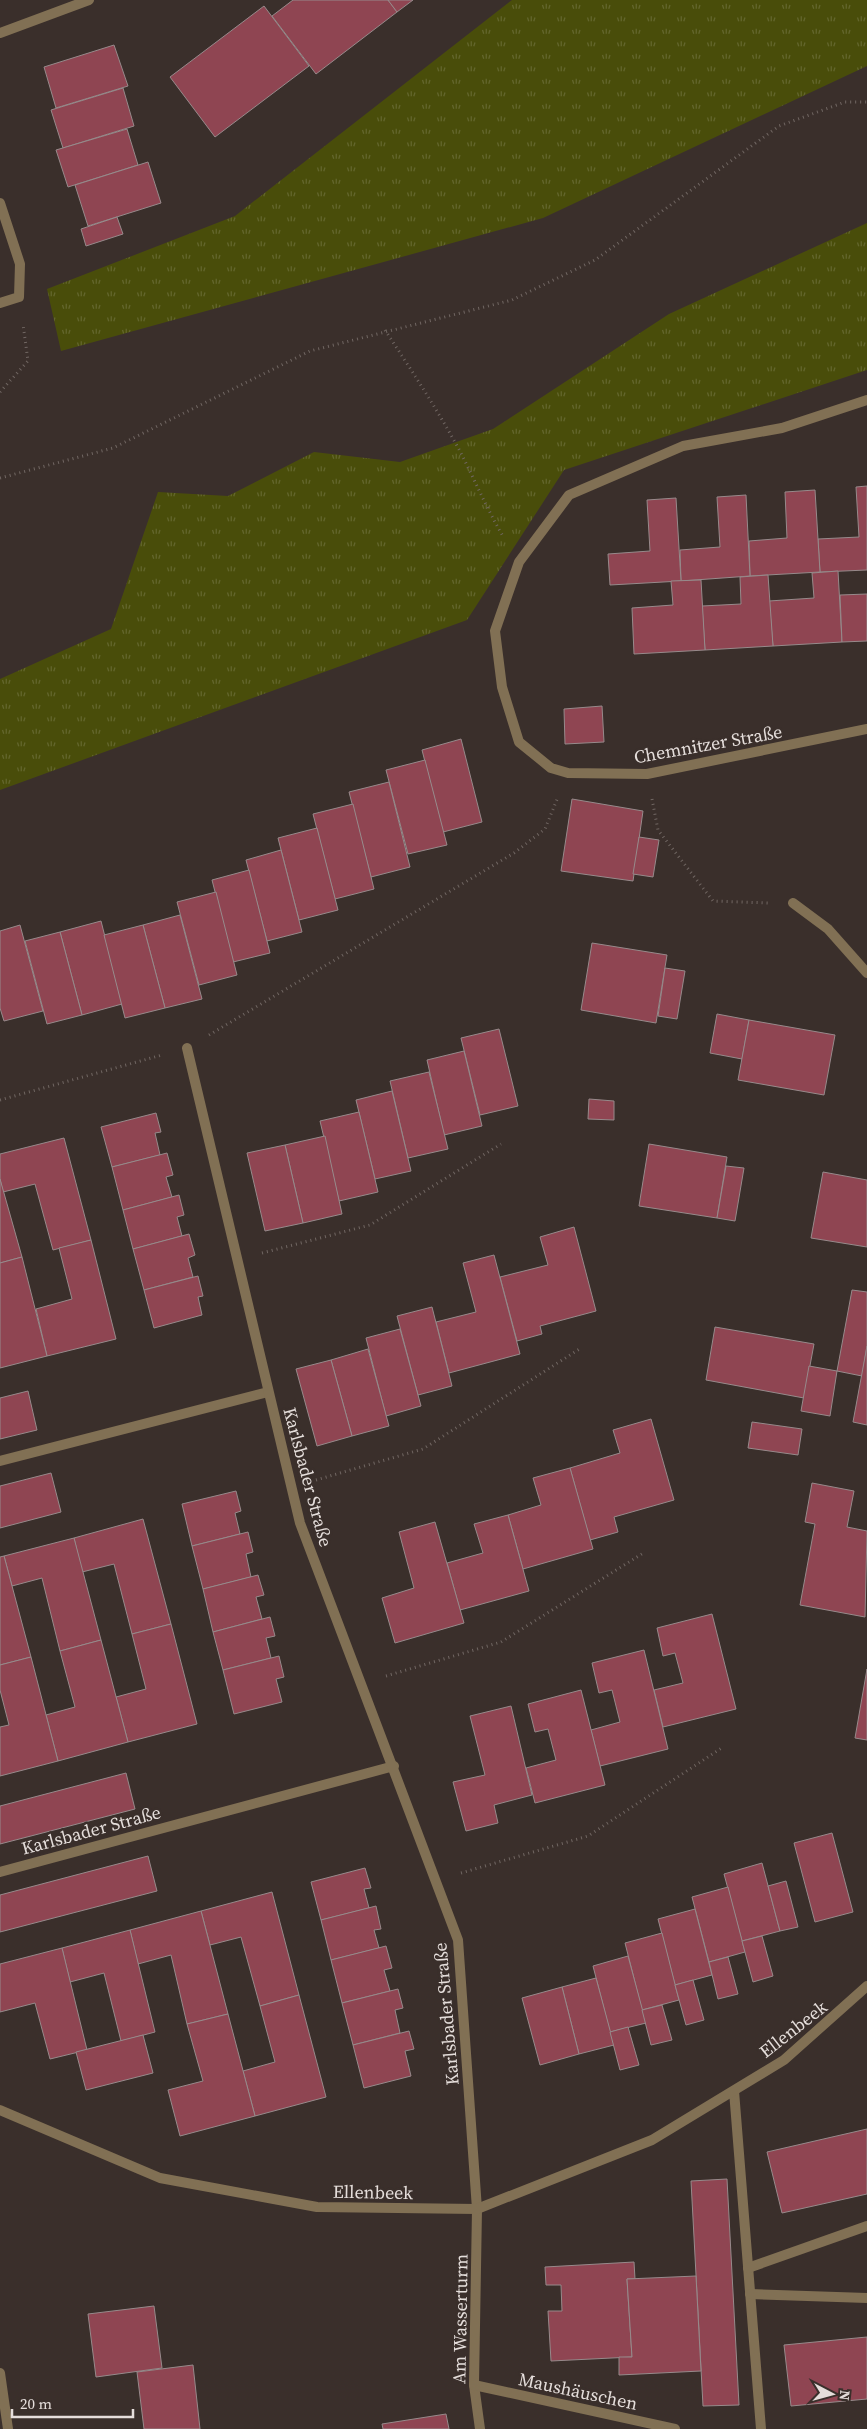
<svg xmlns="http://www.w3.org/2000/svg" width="867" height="2429" font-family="'Source Serif 4',serif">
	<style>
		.grass { fill: url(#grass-tufts) }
		.building { fill: #8f4552; stroke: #978a8b }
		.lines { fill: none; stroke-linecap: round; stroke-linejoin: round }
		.path { stroke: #716763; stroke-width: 3; stroke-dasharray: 1 4; stroke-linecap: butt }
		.lane { stroke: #817054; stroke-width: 10 }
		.street { stroke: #817054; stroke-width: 10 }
		.labels { text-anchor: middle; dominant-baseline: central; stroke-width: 5; stroke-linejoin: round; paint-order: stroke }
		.street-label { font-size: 18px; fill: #e5dedb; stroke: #3a2f2b }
	</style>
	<defs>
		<pattern id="grass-tufts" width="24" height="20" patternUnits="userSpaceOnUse" patternTransform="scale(1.25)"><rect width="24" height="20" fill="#494d0a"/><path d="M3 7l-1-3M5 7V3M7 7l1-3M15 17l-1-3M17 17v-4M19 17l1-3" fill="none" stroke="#63662d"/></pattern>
	</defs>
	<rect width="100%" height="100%" fill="#3a2f2b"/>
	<g class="grass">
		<polygon points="512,0 867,0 867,66 543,218 61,351 47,289 235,216"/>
		<polygon points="867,223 867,370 564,470 467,620 0,790 0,679 111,629 158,492 228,496 314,452 400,462 493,429 669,314"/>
	</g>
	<g class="building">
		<polygon points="293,0 388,0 397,12 316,74 272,16"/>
		<polygon points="388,0 413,0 397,12"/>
		<polygon points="264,6 309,66 215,137 170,77"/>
		<polygon points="114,45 128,86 56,108 44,67"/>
		<polygon points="123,88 134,126 63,148 51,110"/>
		<polygon points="127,129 138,165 68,187 56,150"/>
		<polygon points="148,162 161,203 88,226 75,185"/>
		<polygon points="117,217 123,234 86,246 81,229"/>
		<polygon points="867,486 867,570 820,572 818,539 859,537 856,487"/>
		<polygon points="815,490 820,572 750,576 749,541 787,538 785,492"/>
		<polygon points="746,495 750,576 681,581 680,550 720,547 717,497"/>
		<polygon points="676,498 681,581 610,585 608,554 650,551 647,500"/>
		<polygon points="838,571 842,642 773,646 769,601 814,598 812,573"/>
		<polygon points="768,575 773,646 705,650 702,606 741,604 740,577"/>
		<polygon points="701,580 705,650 634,654 632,608 673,605 671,581"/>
		<polygon points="867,594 867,641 842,642 840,595"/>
		<polygon points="602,706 604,742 565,744 564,709"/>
		<polygon points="461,739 482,822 443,832 422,750"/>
		<polygon points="425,760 447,845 408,854 386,770"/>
		<polygon points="389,782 410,867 371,877 349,792"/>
		<polygon points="572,799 643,811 633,881 561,871"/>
		<polygon points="353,804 374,889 335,899 313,814"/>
		<polygon points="317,828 338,910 299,920 278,838"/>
		<polygon points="639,837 659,840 653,877 633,874"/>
		<polygon points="281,850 302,932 267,941 246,860"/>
		<polygon points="249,870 270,953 233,962 212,880"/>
		<polygon points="216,892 237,975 199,985 177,902"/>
		<polygon points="180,915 202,999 165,1008 143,925"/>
		<polygon points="101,921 122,1004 82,1015 60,932"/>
		<polygon points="20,925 43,1011 4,1021 0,1008 0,931"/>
		<polygon points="143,925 165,1008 125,1018 104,935"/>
		<polygon points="60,932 82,1015 47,1024 25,941"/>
		<polygon points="592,943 667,955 656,1023 581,1010"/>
		<polygon points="665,968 685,971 677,1019 658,1016"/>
		<polygon points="717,1014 749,1020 742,1059 710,1053"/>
		<polygon points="749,1020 835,1035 824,1095 738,1080"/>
		<polygon points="499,1029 518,1106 480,1115 461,1038"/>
		<polygon points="464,1051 482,1126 444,1135 427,1060"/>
		<polygon points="429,1072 448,1149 408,1158 390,1081"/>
		<polygon points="392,1091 411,1171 375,1179 356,1100"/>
		<polygon points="589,1099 614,1101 614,1120 588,1119"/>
		<polygon points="359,1112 378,1192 339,1201 320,1121"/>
		<polygon points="156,1113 161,1132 155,1133 160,1155 112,1167 101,1127"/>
		<polygon points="325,1136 342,1214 303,1223 285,1145"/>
		<polygon points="64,1138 91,1240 53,1250 35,1184 3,1192 0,1179 0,1154"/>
		<polygon points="649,1144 727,1157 717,1218 639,1206"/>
		<polygon points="285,1145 303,1223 265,1231 247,1153"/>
		<polygon points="167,1153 173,1175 166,1177 172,1197 123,1210 112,1167"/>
		<polygon points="726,1166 744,1168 735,1221 717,1218"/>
		<polygon points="823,1172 867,1180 867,1247 811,1238"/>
		<polygon points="0,1179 22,1257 0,1263"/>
		<polygon points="179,1195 184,1215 177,1217 182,1236 133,1249 123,1210"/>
		<polygon points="574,1227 596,1311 540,1326 542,1334 517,1341 500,1277 548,1265 540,1237"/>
		<polygon points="189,1234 195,1255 188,1258 193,1277 144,1290 133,1249"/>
		<polygon points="91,1240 116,1339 47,1356 36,1309 72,1299 59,1248"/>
		<polygon points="494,1255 520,1354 449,1373 436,1322 476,1312 463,1263"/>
		<polygon points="22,1257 47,1356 0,1368 0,1263"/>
		<polygon points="198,1276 203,1296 198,1297 202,1315 154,1328 144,1290"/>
		<polygon points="852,1290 867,1292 867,1346 862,1376 837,1371"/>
		<polygon points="432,1307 452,1386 418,1395 397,1316"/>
		<polygon points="715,1327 814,1344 804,1398 706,1380"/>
		<polygon points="400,1329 421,1406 386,1416 366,1338"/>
		<polygon points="867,1346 867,1425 853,1422"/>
		<polygon points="368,1349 389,1426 352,1436 331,1360"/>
		<polygon points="331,1360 352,1436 317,1446 296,1369"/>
		<polygon points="809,1366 837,1371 830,1416 801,1411"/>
		<polygon points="28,1391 37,1430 0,1439 0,1398"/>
		<polygon points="651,1419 674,1500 614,1517 618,1532 590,1540 570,1468 620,1453 613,1430"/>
		<polygon points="752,1422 802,1429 798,1455 748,1448"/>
		<polygon points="570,1468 593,1549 523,1569 508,1515 541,1505 533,1478"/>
		<polygon points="51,1473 61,1512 0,1528 0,1486"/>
		<polygon points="812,1483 854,1491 847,1527 867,1531 865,1617 800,1605 815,1524 805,1522"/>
		<polygon points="236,1491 241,1511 235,1513 240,1534 192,1546 182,1504"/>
		<polygon points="508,1515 529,1591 460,1610 447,1563 483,1553 474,1524"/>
		<polygon points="143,1519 171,1624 132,1634 114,1564 82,1572 74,1538"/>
		<polygon points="435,1522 464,1623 395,1643 382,1598 414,1588 399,1532"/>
		<polygon points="248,1532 253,1552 246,1554 251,1577 203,1589 192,1546"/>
		<polygon points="74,1538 101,1640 60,1651 42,1578 12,1586 4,1556"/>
		<polygon points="4,1556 31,1657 0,1665 0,1557"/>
		<polygon points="258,1575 264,1595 256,1597 262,1619 213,1632 203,1589"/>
		<polygon points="712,1614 736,1709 663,1727 654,1690 683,1683 675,1653 663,1656 657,1628"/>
		<polygon points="270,1617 275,1636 266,1638 271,1658 223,1670 213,1632"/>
		<polygon points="171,1624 197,1724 128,1742 116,1697 146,1689 132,1634"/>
		<polygon points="101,1640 128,1742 58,1761 46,1715 75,1707 60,1651"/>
		<polygon points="644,1650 668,1749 600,1766 591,1730 620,1722 612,1690 599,1693 592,1663"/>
		<polygon points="279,1656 284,1677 276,1679 282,1702 234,1714 223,1670"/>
		<polygon points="31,1657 58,1761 0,1776 0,1727 9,1725 0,1690 0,1665"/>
		<polygon points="867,1669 867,1740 855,1738"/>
		<polygon points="581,1690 605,1785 535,1803 526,1768 556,1760 548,1729 535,1732 528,1704"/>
		<polygon points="511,1706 532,1795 494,1805 498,1823 466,1831 453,1782 485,1775 470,1716"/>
		<polygon points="126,1773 135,1809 0,1844 0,1806"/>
		<polygon points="832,1833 853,1912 815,1922 794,1843"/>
		<polygon points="148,1856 157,1891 0,1932 0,1895"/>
		<polygon points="762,1863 780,1931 742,1941 724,1874"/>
		<polygon points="365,1868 371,1888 364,1889 369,1908 321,1920 311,1882"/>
		<polygon points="786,1881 798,1927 780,1931 768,1886"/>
		<polygon points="728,1887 745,1952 709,1962 692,1897"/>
		<polygon points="272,1892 299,1995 260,2006 241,1937 210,1945 201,1911"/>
		<polygon points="376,1906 381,1929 374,1930 379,1948 331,1960 321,1920"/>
		<polygon points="695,1909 712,1975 675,1985 658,1919"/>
		<polygon points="201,1911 228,2014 187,2024 171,1955 138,1964 130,1930"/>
		<polygon points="130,1930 155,2032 121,2041 104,1973 70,1982 62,1948"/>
		<polygon points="662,1933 679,2000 642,2010 625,1943"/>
		<polygon points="762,1936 773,1976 753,1982 742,1941"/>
		<polygon points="386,1946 392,1968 384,1970 390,1991 342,2003 331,1960"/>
		<polygon points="62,1948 87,2050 50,2059 35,2003 0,2012 0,1964"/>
		<polygon points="628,1956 646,2023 610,2032 593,1966"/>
		<polygon points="728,1957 738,1994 718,1999 709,1962"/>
		<polygon points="596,1978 614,2045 579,2054 562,1987"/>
		<polygon points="693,1980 704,2020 686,2025 675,1985"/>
		<polygon points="562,1987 579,2054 540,2065 522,1998"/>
		<polygon points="398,1989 403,2008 395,2010 400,2033 353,2045 342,2003"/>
		<polygon points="299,1995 326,2097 255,2116 243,2071 275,2062 260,2006"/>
		<polygon points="662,2005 672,2040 651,2045 642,2010"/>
		<polygon points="228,2014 255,2116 180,2136 168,2090 203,2081 187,2024"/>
		<polygon points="628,2027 639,2065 620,2070 610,2032"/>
		<polygon points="409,2031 414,2049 405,2051 411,2076 364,2088 353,2045"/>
		<polygon points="143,2035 153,2073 86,2090 76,2052"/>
		<polygon points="867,2129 867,2194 782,2213 767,2152"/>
		<polygon points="727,2179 739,2405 703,2406 691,2181"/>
		<polygon points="634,2262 635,2279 627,2279 632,2357 551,2361 548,2311 562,2311 561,2285 546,2285 545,2267"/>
		<polygon points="696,2276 701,2371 619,2375 619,2357 632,2357 627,2279"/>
		<polygon points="154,2306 162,2368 96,2377 88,2314"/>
		<polygon points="867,2337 867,2399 791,2406 784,2345"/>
		<polygon points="193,2365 200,2429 144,2429 137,2372"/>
		<polygon points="446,2414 449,2429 383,2429 382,2424"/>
	</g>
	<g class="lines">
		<g class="path">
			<path d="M385 330C412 371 439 412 462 455 476 483 488 511 504 538"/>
			<polyline points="0,392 28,361 23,324"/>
			<polyline points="0,478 113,448 310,351 512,300 595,260 779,126 845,102 867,102"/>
			<polyline points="652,799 658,830 713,901 768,903"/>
			<polyline points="209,1035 514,853 545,829 558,797"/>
			<polyline points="0,1100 162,1055"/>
			<polyline points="262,1253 370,1225 501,1144"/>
			<polyline points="316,1480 423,1449 581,1348"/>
			<polyline points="386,1676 501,1642 645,1552"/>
			<polyline points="461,1873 588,1836 723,1747"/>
		</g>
		<g class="lane">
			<polyline points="0,203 20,264 19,297 0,303"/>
			<polyline points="0,1461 268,1392"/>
			<polyline points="0,1872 394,1766"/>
			<polyline points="734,2091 761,2429"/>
			<polyline points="748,2268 867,2226"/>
			<polyline points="750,2294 867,2298"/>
		</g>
		<g class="street">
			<polyline points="0,33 89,0"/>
			<polyline points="867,400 782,428 683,446 569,495 519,562 495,631 502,687 519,742 551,768 568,773 647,774 867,729"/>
			<polyline points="793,903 828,929 867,973"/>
			<polyline points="187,1048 300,1523 458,1940 477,2209 474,2385 480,2429"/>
			<polyline points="0,2110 160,2178 317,2207 477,2209 652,2140 784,2060 867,1986"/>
			<polyline points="0,2373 8,2429"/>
			<polyline points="474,2385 675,2429"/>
		</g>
	</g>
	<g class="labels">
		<g class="street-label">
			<text transform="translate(708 744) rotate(-10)">Chemnitzer Straße</text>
			<text transform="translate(308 1477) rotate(75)">Karlsbader Straße</text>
			<text transform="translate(91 1830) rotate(-15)">Karlsbader Straße</text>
			<text transform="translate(446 2014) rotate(-95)">Karlsbader Straße</text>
			<text transform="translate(793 2029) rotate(-38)">Ellenbeek</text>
			<text transform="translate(373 2192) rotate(1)">Ellenbeek</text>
			<text transform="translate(460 2319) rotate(-89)">Am Wasserturm</text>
			<text transform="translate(578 2391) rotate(12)">Maushäuschen</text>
		</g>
	</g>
	<g transform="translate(832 2394) rotate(96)" stroke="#3a2f2b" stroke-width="4" paint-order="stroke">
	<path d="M0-4L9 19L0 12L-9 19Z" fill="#e5dedb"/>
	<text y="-8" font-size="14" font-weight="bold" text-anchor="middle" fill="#e5dedb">N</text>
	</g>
	<path d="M12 2409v8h121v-8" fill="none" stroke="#e5dedb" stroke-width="2.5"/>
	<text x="20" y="2409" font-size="15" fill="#e5dedb" stroke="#3a2f2b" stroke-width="4" paint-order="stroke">20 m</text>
</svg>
